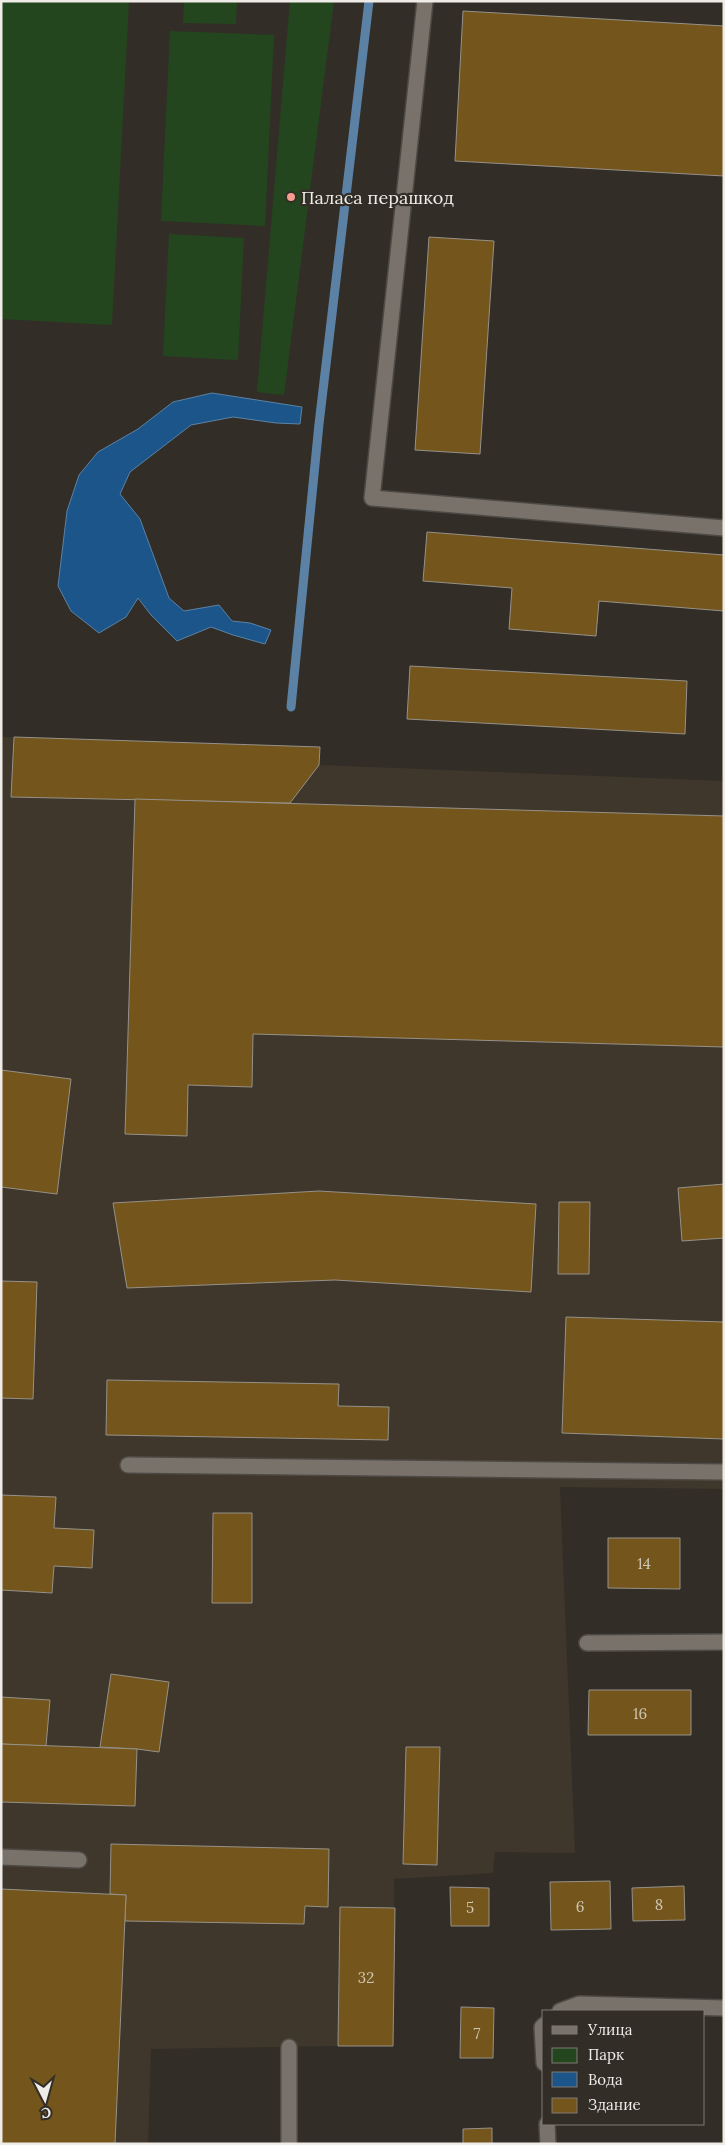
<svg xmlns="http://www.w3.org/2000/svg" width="725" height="2145" font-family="Lora,serif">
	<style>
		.built { fill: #3f372b }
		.green { fill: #24461e }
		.water { fill: #1c5589; stroke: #5b82a5 }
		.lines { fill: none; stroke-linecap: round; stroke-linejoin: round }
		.stream { stroke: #5b82a5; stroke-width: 9 }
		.building { fill: #74551c; stroke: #969189 }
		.minor-casing { stroke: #4d4944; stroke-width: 18 }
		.minor { stroke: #78726a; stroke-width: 15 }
		.poi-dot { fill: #f59d8f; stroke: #322e27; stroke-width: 2 }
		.labels { text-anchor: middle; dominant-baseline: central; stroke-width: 4.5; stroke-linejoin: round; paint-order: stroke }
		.number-label { font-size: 15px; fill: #d0c6b4 }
		.poi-label { font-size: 18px; fill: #efece7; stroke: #322e27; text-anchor: start }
	</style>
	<rect width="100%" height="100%" fill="#322e27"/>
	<polygon class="built" points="1,737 320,747 319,765 724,781 724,1489 560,1487 575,1853 495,1852 493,1873 394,1879 393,2046 338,2046 151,2049 148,2144 1,2144"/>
	<g class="green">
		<polygon points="1,1 129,1 112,325 1,319"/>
		<polygon points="184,1 237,1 236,24 183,23"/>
		<polygon points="290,1 334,1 284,395 257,392"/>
		<polygon points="170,31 274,35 265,226 161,221"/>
		<polygon points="169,234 244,238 238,360 163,356"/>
	</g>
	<polygon class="water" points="212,393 302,407 300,424 276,423 233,417 191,425 130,472 120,494 140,519 169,598 184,611 219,605 232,621 250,623 271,630 265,644 233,635 211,627 177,641 151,615 138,598 126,617 99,633 71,611 58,586 67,511 79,475 98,452 138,429 173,402"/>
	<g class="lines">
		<polyline class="stream" points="291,707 319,424 369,1"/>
	</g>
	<g class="building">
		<polygon points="463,11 724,26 724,176 455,161"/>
		<polygon points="429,237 494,241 480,454 415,450"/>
		<polygon points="427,532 724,555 724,611 599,601 596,636 509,629 512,588 423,581"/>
		<polygon points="410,666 687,681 685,734 407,719"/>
		<polygon points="14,737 320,747 319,765 290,803 11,797"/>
		<polygon points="135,799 724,816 724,1047 253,1034 252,1087 188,1085 187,1136 125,1134"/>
		<polygon points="1,1070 71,1079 57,1194 1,1187"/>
		<polygon points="724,1184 724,1238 682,1241 678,1188"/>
		<polygon points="319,1191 536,1204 531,1292 335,1280 127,1288 113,1203"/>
		<polygon points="559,1202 590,1202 589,1274 558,1274"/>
		<polygon points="1,1281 37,1282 33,1399 1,1398"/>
		<polygon points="566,1317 724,1322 724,1439 562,1433"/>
		<polygon points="107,1380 339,1384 338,1406 389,1407 388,1440 106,1435"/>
		<polygon points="1,1495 56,1497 54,1528 94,1530 92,1568 54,1566 52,1593 1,1590"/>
		<polygon points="213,1513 252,1513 252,1603 212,1603"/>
		<polygon points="608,1538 680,1538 680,1589 608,1588"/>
		<polygon points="111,1674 169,1682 159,1752 137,1749 100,1747"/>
		<polygon points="589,1690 691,1690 691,1735 588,1735"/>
		<polygon points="1,1697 50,1700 46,1746 1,1744"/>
		<polygon points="1,1744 137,1749 135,1806 1,1802"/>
		<polygon points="406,1747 440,1747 437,1865 403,1864"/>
		<polygon points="111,1844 329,1849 328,1907 305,1906 304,1924 125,1921 126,1895 110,1894"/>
		<polygon points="610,1881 611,1929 551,1930 550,1882"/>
		<polygon points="684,1886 685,1920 633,1921 632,1888"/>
		<polygon points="450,1887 489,1888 489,1926 451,1926"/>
		<polygon points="1,1889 126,1895 115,2144 1,2144"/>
		<polygon points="340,1907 395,1908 393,2046 338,2046"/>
		<polygon points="461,2007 494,2008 493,2058 460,2058"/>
		<polygon points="492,2128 492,2144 463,2144 463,2129"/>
	</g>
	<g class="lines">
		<g class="minor-casing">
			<g id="minor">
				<polyline points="425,1 372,498 724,528"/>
				<polyline points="128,1465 724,1472"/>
				<polyline points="587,1643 724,1642"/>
				<polyline points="1,1857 79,1860"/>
				<polyline points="560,2011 579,2004 724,2008"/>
				<polyline points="544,2025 542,2027 544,2063"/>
				<polyline points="547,2124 548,2144"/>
				<polyline points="289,2144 289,2047"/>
			</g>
		</g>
		<use href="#minor" class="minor"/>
	</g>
	<circle class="poi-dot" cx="291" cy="197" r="5"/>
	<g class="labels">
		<g class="number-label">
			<text x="644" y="1563">14</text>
			<text x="640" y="1713">16</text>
			<text x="659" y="1904">8</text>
			<text x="580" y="1906">6</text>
			<text x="470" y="1907">5</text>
			<text x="366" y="1977">32</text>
			<text x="477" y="2033">7</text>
		</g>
		<g class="poi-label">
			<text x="301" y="197">Паласа перашкод</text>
		</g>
	</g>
	<rect width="725" height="2145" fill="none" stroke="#efece7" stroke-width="5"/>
	<rect x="542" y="2010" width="162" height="115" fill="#322e27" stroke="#7e7a74"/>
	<rect x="552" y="2026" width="25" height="8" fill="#78726a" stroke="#7e7a74"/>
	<text x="588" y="2035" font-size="15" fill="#efece7">Улица</text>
	<rect x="552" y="2048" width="25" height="15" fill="#24461e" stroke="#7e7a74"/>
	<text x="588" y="2060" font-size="15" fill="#efece7">Парк</text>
	<rect x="552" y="2072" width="25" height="15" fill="#1c5589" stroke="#7e7a74"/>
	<text x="588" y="2085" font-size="15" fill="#efece7">Вода</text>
	<rect x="552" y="2098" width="25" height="15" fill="#74551c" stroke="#7e7a74"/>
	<text x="588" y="2110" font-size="15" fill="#efece7">Здание</text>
	<g transform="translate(45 2100) rotate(174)" stroke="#322e27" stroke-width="4" paint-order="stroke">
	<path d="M0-4L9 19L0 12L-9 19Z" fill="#efece7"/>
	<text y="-8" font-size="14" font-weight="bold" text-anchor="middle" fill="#efece7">С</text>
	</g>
</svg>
